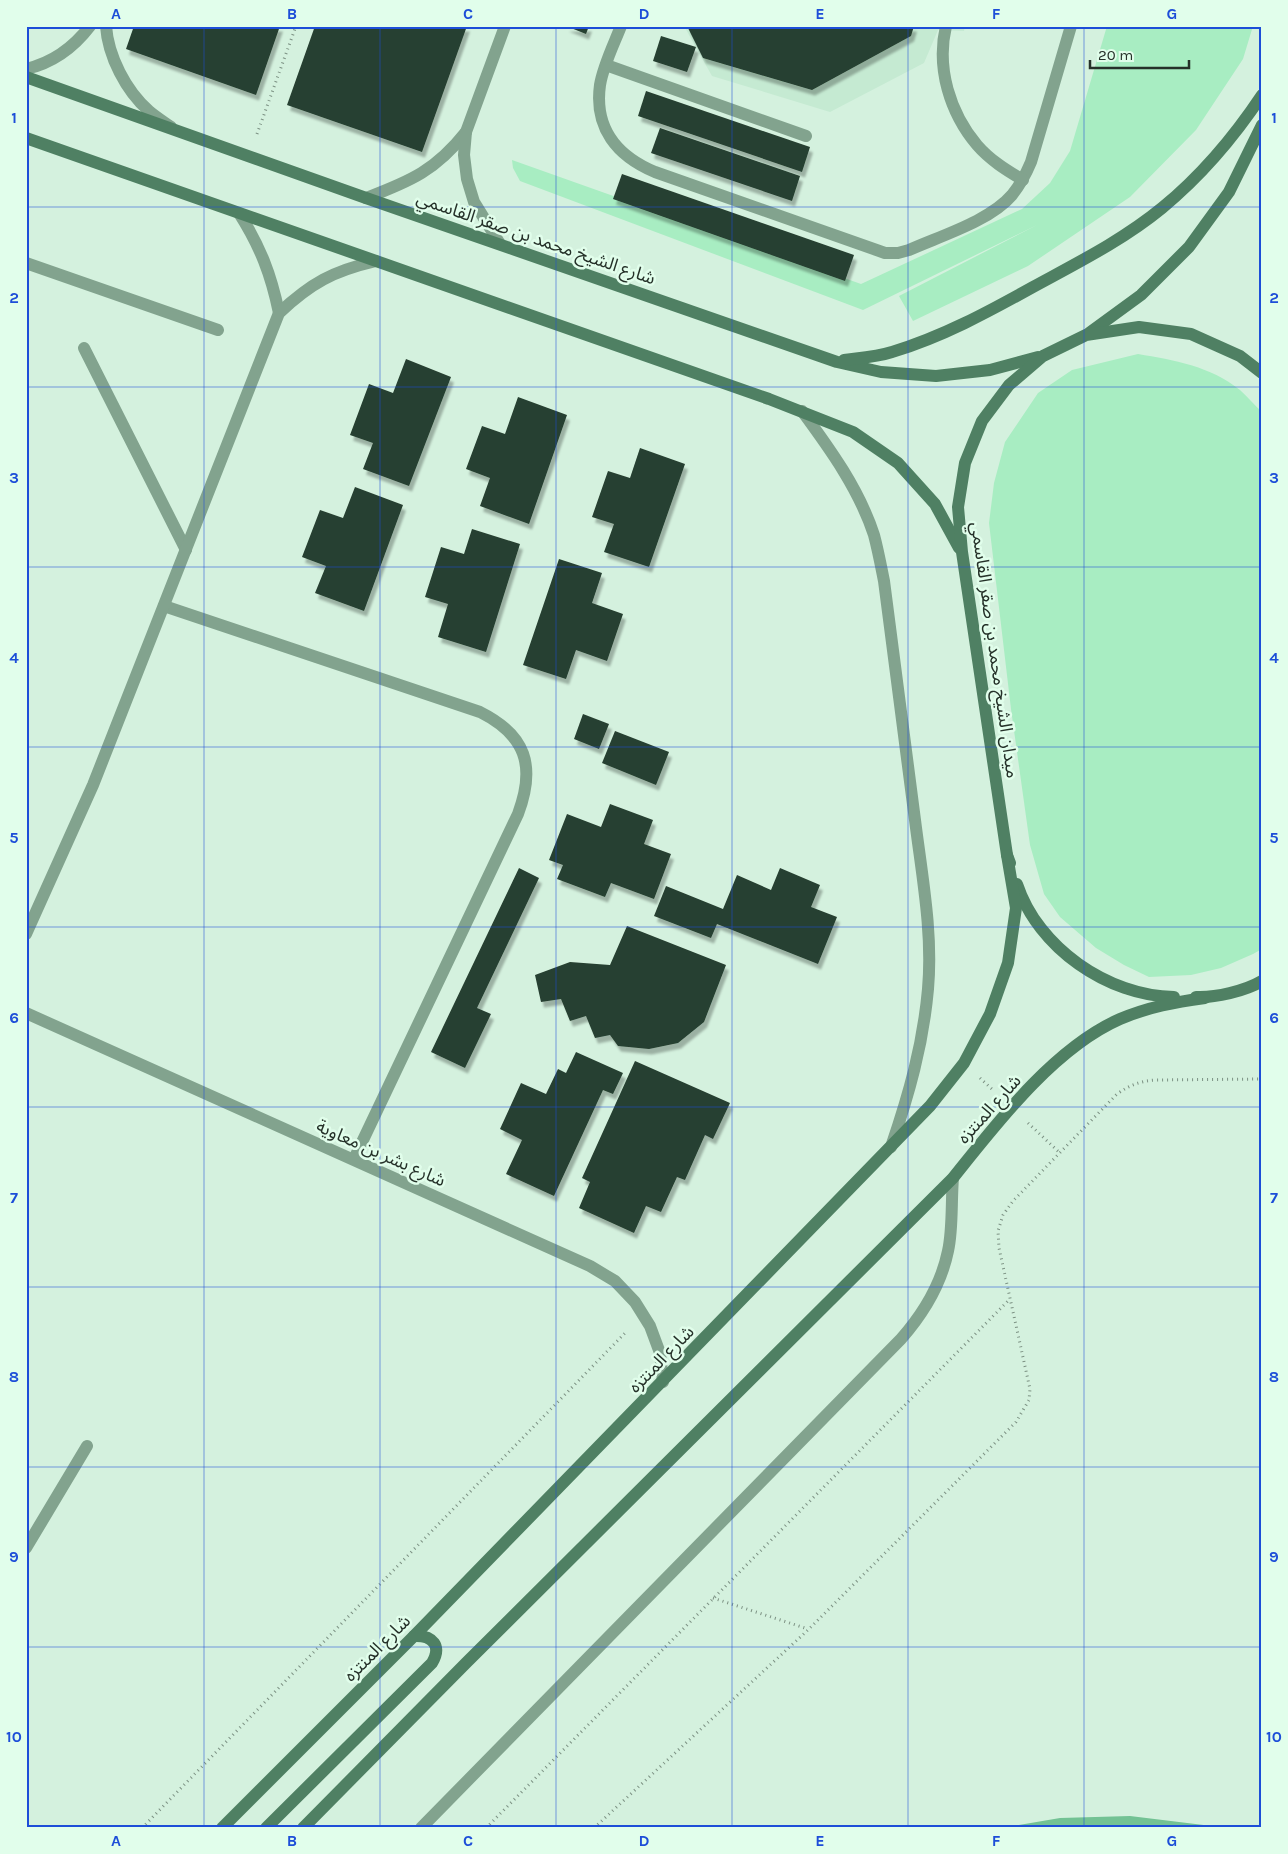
<svg xmlns="http://www.w3.org/2000/svg" width="1288" height="1854" font-family="Karla,'Noto Sans Arabic',sans-serif">
	<style>
		.built { fill: #c5ead2 }
		.green { fill: #a8edc2 }
		.water { fill: #73c294 }
		.building { fill: #263f30; filter: url(#shadow) }
		.lines { fill: none; stroke-linecap: round; stroke-linejoin: round }
		.path { stroke: #7c9183; stroke-width: 3; stroke-dasharray: 1 4; stroke-linecap: butt }
		.service { stroke: #82a38e; stroke-width: 12 }
		.minor { stroke: #82a38e; stroke-width: 12 }
		.secondary { stroke: #4f8063; stroke-width: 12 }
		.grid { fill: none; stroke: #1d4ed8; stroke-width: 1; stroke-opacity: 0.55 }
		.labels { text-anchor: middle; dominant-baseline: central; stroke-width: 5; stroke-linejoin: round; paint-order: stroke }
		.street-label { font-size: 18px; fill: #253129; stroke: #e1feeb }
		.neatline { fill: none; stroke: #1d4ed8; stroke-width: 2 }
		.grid-label { font-size: 16px; text-anchor: middle; font-weight: bold; fill: #1d4ed8 }
	</style>
	<defs>
		<filter id="shadow"><feDropShadow dx="3" dy="5.5" stdDeviation="1" flood-color="#0004"/></filter>
	</defs>
	<rect width="100%" height="100%" fill="#d4f1de"/>
	<polygon class="built" points="684,26 965,26 964,31 938,30 924,63 830,112 712,76"/>
	<g class="green">
		<polygon points="1107,26 1253,26 1243,59 1196,130 1130,197 1028,266 913,321 899,296 1037,225 863,310 520,181 513,168 512,160 861,284 1022,209 1050,183 1070,151"/>
		<path d="M1138 354C1174 360 1210 366 1240 390 1248 397 1254 405 1262 412V949L1253 954 1221 968 1191 975 1149 977 1124 965 1096 948 1060 917 1044 894 1030 845 1011 709 989 523 994 483 1005 442 1038 393 1072 370Z"/>
	</g>
	<polygon class="water" points="1130,1816 1228,1828 1002,1828 1060,1818"/>
	<g class="building">
		<polygon points="134,26 280,26 256,95 126,49"/>
		<polygon points="315,26 467,26 422,152 287,105"/>
		<polygon points="566,26 589,26 586,34"/>
		<polygon points="687,26 914,26 911,36 812,90 703,58"/>
		<polygon points="661,36 696,47 687,72 653,61"/>
		<polygon points="646,91 810,147 802,172 638,116"/>
		<polygon points="660,128 800,176 792,201 651,153"/>
		<polygon points="622,174 854,255 845,281 613,199"/>
		<polygon points="406,359 451,377 409,486 363,469 373,443 350,435 369,384 393,393"/>
		<polygon points="518,397 567,415 529,524 480,506 490,478 466,469 482,426 505,434"/>
		<polygon points="640,448 685,464 649,567 604,552 614,524 592,517 608,471 630,478"/>
		<polygon points="355,487 403,505 364,611 315,593 326,566 302,557 320,510 343,518"/>
		<polygon points="472,529 520,544 486,652 438,637 448,604 425,597 441,547 464,554"/>
		<polygon points="559,559 602,573 592,603 623,614 607,661 576,650 566,679 523,665"/>
		<polygon points="583,714 609,724 599,749 574,739"/>
		<polygon points="615,731 669,752 656,785 602,763"/>
		<polygon points="610,804 653,820 644,844 671,854 654,899 611,883 605,897 557,879 563,865 549,860 567,814 601,827"/>
		<polygon points="519,868 539,878 477,1008 491,1014 465,1068 431,1052"/>
		<polygon points="780,868 820,885 811,907 837,917 818,964 717,924 711,938 654,916 666,886 723,909 737,875 771,890"/>
		<polygon points="627,926 726,965 704,1022 678,1043 649,1049 618,1046 610,1035 595,1038 586,1016 570,1021 561,999 541,1002 535,975 570,962 610,965"/>
		<polygon points="576,1052 623,1073 613,1094 603,1090 554,1196 506,1174 522,1140 500,1129 521,1083 546,1094 558,1069 566,1073"/>
		<polygon points="635,1061 730,1103 713,1139 705,1135 685,1180 677,1177 661,1212 646,1206 634,1233 579,1208 590,1182 582,1178"/>
	</g>
	<g class="lines">
		<g class="path">
			<polyline points="257,134 296,26"/>
			<polyline points="980,1078 994,1091"/>
			<polyline points="1028,1123 1060,1153"/>
			<polyline points="713,1598 808,1629"/>
			<polyline points="142,1828 627,1331"/>
			<polyline points="486,1828 1009,1300"/>
			<path d="M594 1828 809 1629 1016 1422 1029 1400 1030 1389 999 1248 998 1231 1003 1215 1013 1201 1117 1094C1130 1085 1140 1081 1156 1080L1262 1079"/>
		</g>
		<g class="service">
			<path d="M621 26C614 44 603 66 600 85 594 128 617 156 655 172L885 253H898L909 250C940 236 990 221 1012 195 1020 185 1026 174 1031 162L1071 26"/>
			<path d="M946 26C936 68 950 113 977 145 990 160 1006 170 1023 180"/>
			<polyline points="606,65 806,136"/>
			<polyline points="26,263 218,330"/>
			<polyline points="84,348 186,550"/>
			<path d="M421 1828 901 1339C923 1314 941 1285 948 1251 953 1229 951 1201 953 1178"/>
		</g>
		<g class="minor">
			<path d="M106 26C108 56 126 91 149 111 156 117 164 122 171 127"/>
			<path d="M26 69C52 63 74 47 90 26"/>
			<path d="M366 198C411 181 436 170 466 132"/>
			<path d="M239 213C260 246 271 274 279 313"/>
			<polyline points="500,244 474,202 467,179 464,155 466,132 505,26"/>
			<path d="M802 411C830 449 859 489 874 535 878 550 881 566 884 581 894 661 905 740 915 820 922 876 933 933 928 989 923 1045 909 1094 891 1147"/>
			<path d="M164 606 480 712C526 735 536 766 518 814L354 1159"/>
			<path d="M26 934 93 785 279 313C311 283 333 271 376 261"/>
			<polyline points="26,1013 590,1266 615,1281 635,1302 650,1326 660,1353 663,1382"/>
			<polyline points="26,1548 87,1446"/>
		</g>
		<g class="secondary">
			<polyline points="26,77 366,198 837,362 881,372 936,376 990,370 1038,357"/>
			<polyline points="26,138 769,399 853,432 898,463 935,504 959,548"/>
			<polyline points="1089,333 1141,295 1189,247 1229,192 1262,125"/>
			<path d="M844 360C860 358 877 357 892 352 942 337 988 312 1033 287 1077 263 1123 240 1162 208 1201 176 1234 137 1262 95"/>
			<polyline points="1010,863 1007,855 962,552 958,507 965,463 982,421 1009,385 1043,356 1086,335 1139,327 1191,334 1240,356 1262,373"/>
			<path d="M1017 884C1038 948 1108 996 1174 997"/>
			<path d="M1196 997C1215 998 1245 991 1262 981"/>
			<polyline points="222,1828 414,1636 930,1106 964,1063 990,1014 1008,963 1016,908 1007,855"/>
			<path d="M266 1828 432 1663C442 1646 433 1635 414 1636"/>
			<path d="M303 1828 466 1663 953 1178C997 1123 1054 1048 1120 1019 1148 1007 1176 1002 1205 998"/>
		</g>
	</g>
	<path class="grid" d="M204 26V1828M380 26V1828M556 26V1828M732 26V1828M908 26V1828M1084 26V1828M26 207H1262M26 387H1262M26 567H1262M26 747H1262M26 927H1262M26 1107H1262M26 1287H1262M26 1467H1262M26 1647H1262"/>
	<g class="labels">
		<g class="street-label">
			<text transform="translate(536 238) rotate(19)">شارع الشيخ محمد بن صقر القاسمي</text>
			<text transform="translate(995 650) rotate(82)">ميدان الشيخ محمد بن صقر القاسمي</text>
			<text transform="translate(989 1109) rotate(-48)">شارع المنتزه</text>
			<text transform="translate(381 1153) rotate(24)">شارع بشر بن معاوية</text>
			<text transform="translate(661 1359) rotate(-46)">شارع المنتزه</text>
			<text transform="translate(377 1648) rotate(-45)">شارع المنتزه</text>
		</g>
	</g>
	<rect width="1288" height="1854" fill="none" stroke="#e1feeb" stroke-width="55"/>
	<path d="M1090 60v8h99v-8" fill="none" stroke="#253129" stroke-width="2.5"/>
	<text x="1098" y="60" font-size="15" fill="#253129" stroke="#e1feeb" stroke-width="4" paint-order="stroke">20 m</text>
	<rect x="28" y="28" width="1232" height="1798" class="neatline"/>
	<g class="grid-label">
		<text x="116" y="19">A</text>
		<text x="292" y="19">B</text>
		<text x="468" y="19">C</text>
		<text x="644" y="19">D</text>
		<text x="820" y="19">E</text>
		<text x="996" y="19">F</text>
		<text x="1172" y="19">G</text>
		<text x="14" y="123">1</text>
		<text x="1274" y="123">1</text>
		<text x="14" y="303">2</text>
		<text x="1274" y="303">2</text>
		<text x="14" y="483">3</text>
		<text x="1274" y="483">3</text>
		<text x="14" y="663">4</text>
		<text x="1274" y="663">4</text>
		<text x="14" y="843">5</text>
		<text x="1274" y="843">5</text>
		<text x="14" y="1023">6</text>
		<text x="1274" y="1023">6</text>
		<text x="14" y="1203">7</text>
		<text x="1274" y="1203">7</text>
		<text x="14" y="1382">8</text>
		<text x="1274" y="1382">8</text>
		<text x="14" y="1562">9</text>
		<text x="1274" y="1562">9</text>
		<text x="14" y="1742">10</text>
		<text x="1274" y="1742">10</text>
		<text x="116" y="1846">A</text>
		<text x="292" y="1846">B</text>
		<text x="468" y="1846">C</text>
		<text x="644" y="1846">D</text>
		<text x="820" y="1846">E</text>
		<text x="996" y="1846">F</text>
		<text x="1172" y="1846">G</text>
	</g>
</svg>
